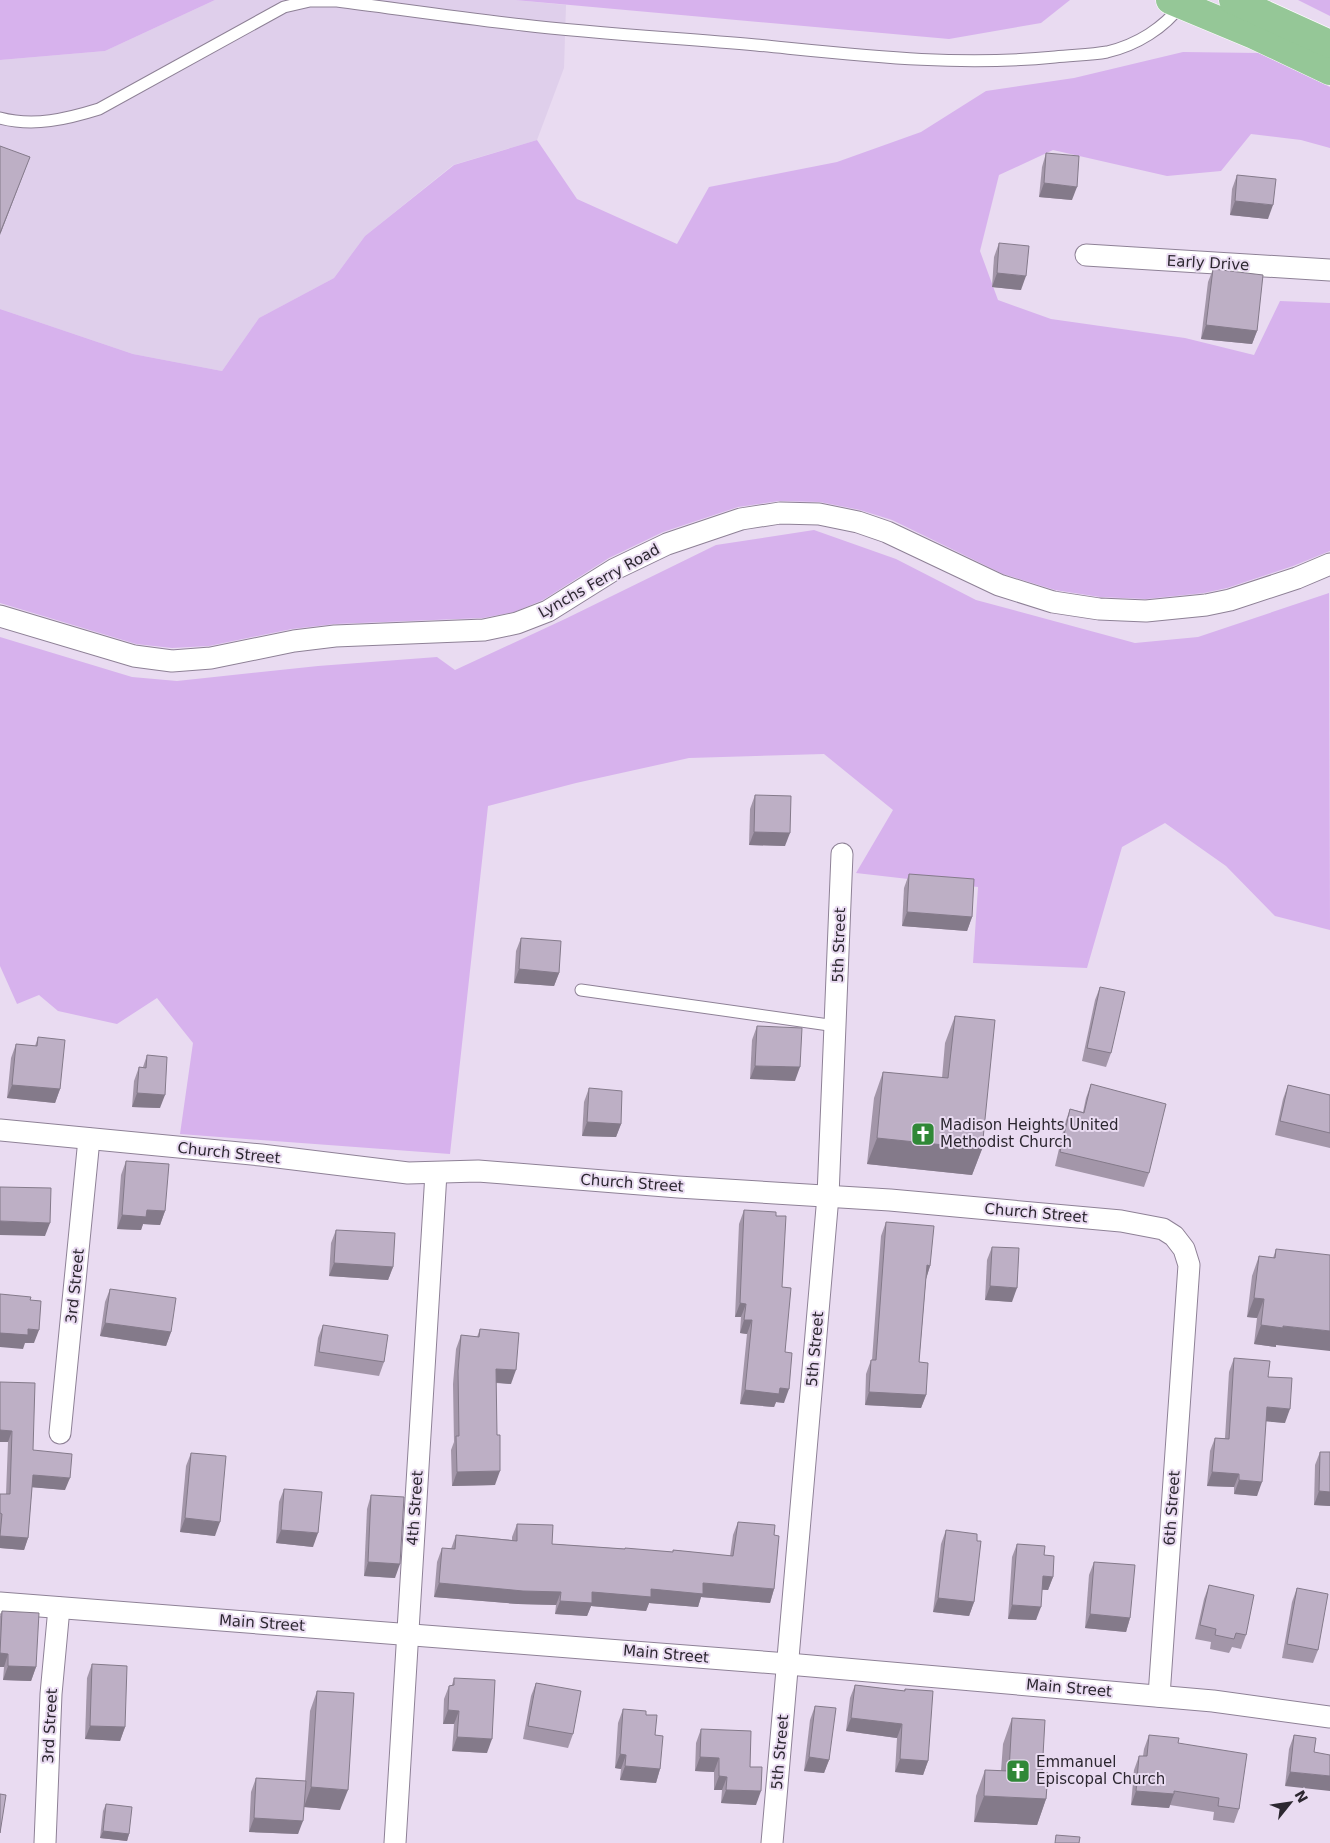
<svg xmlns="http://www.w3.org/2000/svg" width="1330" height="1843" font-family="'DejaVu Sans',sans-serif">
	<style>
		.built { fill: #dfcfeb }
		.green { fill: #d7b2ed }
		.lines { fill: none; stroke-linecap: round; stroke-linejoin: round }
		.lane-casing { stroke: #8e8196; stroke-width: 13 }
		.street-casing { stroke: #8e8196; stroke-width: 23 }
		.primary-casing { stroke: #fff; stroke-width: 29 }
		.lane { stroke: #fff; stroke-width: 11 }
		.street { stroke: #fff; stroke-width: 21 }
		.primary { stroke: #95c797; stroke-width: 28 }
		.wall { fill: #a396a9 }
		.shaded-wall { fill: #847a8a }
		.building { fill: #bdafc5; stroke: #847a8a }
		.labels { text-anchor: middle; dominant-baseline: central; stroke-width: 4; stroke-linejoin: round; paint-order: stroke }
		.street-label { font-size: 15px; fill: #2c2730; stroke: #e9dbf1 }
		.poi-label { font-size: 15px; fill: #2c2730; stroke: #e9dbf1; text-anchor: start }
	</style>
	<rect width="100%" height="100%" fill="#e9dbf1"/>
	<polygon class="built" points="215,0 515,0 566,5 564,68 537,140 453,165 365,236 334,278 259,318 222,371 133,354 0,309 0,60 105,51"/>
	<g class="green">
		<polygon points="0,0 215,0 105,51 0,60"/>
		<polygon points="515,0 1070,0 1041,23 949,39"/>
		<polygon points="1298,0 1330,0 1330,16"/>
		<polygon points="1183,52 1259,53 1330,87 1330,148 1301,140 1251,134 1221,171 1167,176 1053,150 999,175 980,251 998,300 1051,319 1185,338 1254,355 1280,301 1330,303 1330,551 1293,566 1227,588 1204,593 1146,599 1100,597 1055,590 1003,574 892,520 860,510 820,502 779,501 738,507 663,532 609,558 543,600 514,612 483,618 335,624 292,629 209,646 172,648 136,644 0,603 0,309 133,354 222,371 259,318 334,278 365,236 454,165 537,140 577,199 677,244 709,187 837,162 921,132 986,91 1074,78"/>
		<polygon points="814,530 896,559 976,600 1135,643 1198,637 1329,593 1330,930 1275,916 1226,866 1165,823 1122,847 1087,968 973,963 978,887 856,873 893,810 824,754 689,758 576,783 488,806 450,1154 180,1134 193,1043 157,998 117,1024 58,1011 39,995 17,1004 0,966 0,637 132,677 177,681 318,666 437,657 455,670 565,619 716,545"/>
	</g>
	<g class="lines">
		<g class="lane-casing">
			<g id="lane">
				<path d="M0 118C34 127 67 119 99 109L284 7 310 1H337C399 9 461 18 523 25 600 34 678 38 756 45 858 55 953 67 1055 57 1072 55 1090 55 1107 52 1137 45 1164 28 1182 4"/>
				<polyline points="581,990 836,1026"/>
			</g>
		</g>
		<g class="street-casing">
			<g id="street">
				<polyline points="1086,255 1330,270"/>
				<polyline points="0,616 134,656 172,661 211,658 294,641 335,636 484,630 517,623 548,611 615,569 667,544 741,519 780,513 819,514 858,522 887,532 999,585 1053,602 1099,609 1146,611 1206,605 1230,600 1297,578 1330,564"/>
				<polyline points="0,1130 261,1155 408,1173 478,1171 678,1187 890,1200 1121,1221 1163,1229 1174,1236 1184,1249 1189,1265 1159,1696"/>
				<polyline points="60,1433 89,1139"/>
				<polyline points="0,1603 788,1664 1213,1701 1330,1717"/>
				<polyline points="45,1843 51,1694 59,1608"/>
				<polyline points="395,1843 436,1173"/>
				<polyline points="772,1843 828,1196 842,854"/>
			</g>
		</g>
		<g class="primary-casing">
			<g id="primary">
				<polyline points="1170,0 1254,35 1330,71"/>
				<polyline points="1233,0 1330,44"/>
			</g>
		</g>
		<use href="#lane" class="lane"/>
		<use href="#street" class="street"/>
		<use href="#primary" class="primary"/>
	</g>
	<g class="wall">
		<polygon points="1046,153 1072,200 1039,197 1042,167"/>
		<polygon points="1237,175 1268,219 1230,215 1232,189"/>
		<polygon points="999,243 1021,290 992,287 994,257"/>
		<polygon points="1213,269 1257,331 1252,344 1201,339 1208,282"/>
		<polygon points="755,795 785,846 749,845 750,809"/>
		<polygon points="909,874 972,917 967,931 902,926 904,888"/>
		<polygon points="521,938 559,973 554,986 514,983 516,951"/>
		<polygon points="1100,987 1111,1053 1106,1067 1082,1061 1095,1000"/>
		<polygon points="955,1016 982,1149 972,1175 867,1164 874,1098 883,1072 942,1078 945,1043"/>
		<polygon points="757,1026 795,1081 750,1079 752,1040"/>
		<polygon points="38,1037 60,1089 55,1103 7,1098 11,1058 16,1044 35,1046"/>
		<polygon points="147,1055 160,1108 132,1107 134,1081 139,1067 143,1067"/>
		<polygon points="1091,1084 1149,1173 1144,1187 1055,1166 1065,1123 1070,1109 1083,1112 1086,1098"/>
		<polygon points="1288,1085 1330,1095 1330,1148 1275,1135 1283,1099"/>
		<polygon points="589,1088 621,1124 616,1137 582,1136 584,1102"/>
		<polygon points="126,1161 165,1211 160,1225 143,1224 141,1230 117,1229 121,1175"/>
		<polygon points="744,1210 782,1287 785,1352 784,1403 776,1402 774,1407 740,1404 747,1334 740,1333 741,1317 735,1317 739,1224"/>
		<polygon points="886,1222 930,1266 926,1279 919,1362 926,1395 921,1408 865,1405 866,1374 871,1360 872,1360 881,1236"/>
		<polygon points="336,1230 393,1267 388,1280 329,1276 331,1243"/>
		<polygon points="992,1247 1012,1302 985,1300 987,1260"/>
		<polygon points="1276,1249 1276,1347 1254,1344 1257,1318 1247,1317 1252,1276 1259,1256 1273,1258"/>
		<polygon points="110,1289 171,1332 166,1346 100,1336 105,1302"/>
		<polygon points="323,1325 384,1362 379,1376 314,1366 318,1338"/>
		<polygon points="480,1329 511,1384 496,1383 495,1485 452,1486 451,1450 454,1442 453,1384 456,1349 461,1335 477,1337"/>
		<polygon points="1234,1358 1268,1377 1285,1423 1266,1421 1257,1496 1234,1494 1234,1487 1207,1486 1210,1451 1215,1438 1225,1438 1229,1372"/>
		<polygon points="0,1382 33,1450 65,1490 32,1487 28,1538 24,1550 0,1548 0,1494 6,1494 8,1442 0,1442"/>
		<polygon points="1320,1452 1330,1452 1330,1506 1314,1505 1315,1465"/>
		<polygon points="191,1453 215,1536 180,1532 186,1466"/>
		<polygon points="284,1489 313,1547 276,1543 279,1502"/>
		<polygon points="371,1495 395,1578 364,1576 367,1509"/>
		<polygon points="738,1522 774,1535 774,1589 770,1603 701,1597 698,1607 649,1603 646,1611 591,1606 587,1616 555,1614 556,1605 518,1604 434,1597 437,1562 442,1548 451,1549 456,1535 512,1540 512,1537 517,1524 552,1544 673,1552 673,1550 730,1556 733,1535"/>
		<polygon points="946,1530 974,1602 969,1616 933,1612 941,1544"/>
		<polygon points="1017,1544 1044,1555 1053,1577 1048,1590 1042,1590 1036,1620 1008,1619 1012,1557"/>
		<polygon points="1094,1562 1130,1618 1126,1632 1085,1628 1089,1575"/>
		<polygon points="1209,1585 1246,1635 1241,1649 1232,1647 1229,1653 1210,1649 1211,1642 1195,1639 1204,1599"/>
		<polygon points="1297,1588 1318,1650 1313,1663 1282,1658 1292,1602"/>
		<polygon points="2,1611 36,1667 31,1681 3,1680 4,1667 0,1667 0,1616"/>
		<polygon points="92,1664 125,1727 120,1741 85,1739 87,1678"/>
		<polygon points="454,1678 487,1753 452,1751 454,1724 443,1724 444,1699 449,1686 452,1685"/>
		<polygon points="536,1683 573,1734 568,1748 523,1739 531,1696"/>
		<polygon points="855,1685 904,1691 905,1689 928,1761 923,1775 895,1772 897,1738 846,1731 850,1698"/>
		<polygon points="317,1691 340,1810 304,1807 298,1834 249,1832 251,1792 256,1778 305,1781 310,1711"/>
		<polygon points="815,1706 829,1760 824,1773 804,1771 810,1720"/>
		<polygon points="623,1709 646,1715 655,1735 660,1769 656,1783 620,1780 621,1769 615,1768 618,1723"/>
		<polygon points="1012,1718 1042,1773 1046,1799 1037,1825 974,1822 976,1796 985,1770 1001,1771 1003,1744"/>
		<polygon points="701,1729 750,1767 756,1805 721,1803 722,1790 714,1790 714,1772 695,1771 696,1743"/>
		<polygon points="1149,1735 1178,1743 1239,1809 1234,1823 1213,1820 1214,1812 1170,1805 1169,1808 1131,1805 1134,1770 1139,1756 1143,1756 1144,1749"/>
		<polygon points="1294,1735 1316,1738 1285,1786 1289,1749"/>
		<polygon points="106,1804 129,1834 127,1841 100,1838 103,1811"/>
	</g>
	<g class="shaded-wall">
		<polygon points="30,157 0,235 0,233"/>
		<polygon points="1044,183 1077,187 1072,200 1039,197"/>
		<polygon points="1235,201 1273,205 1268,219 1230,215"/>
		<polygon points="997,273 1026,276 1021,290 992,287"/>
		<polygon points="1206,325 1257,331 1252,344 1201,339"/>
		<polygon points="754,832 790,833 785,846 749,845"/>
		<polygon points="907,912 972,917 967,931 902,926"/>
		<polygon points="519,969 559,973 554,986 514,983"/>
		<polygon points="755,1066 800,1067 795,1081 750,1079"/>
		<polygon points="12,1085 60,1089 55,1103 7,1098"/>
		<polygon points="137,1093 165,1095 160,1108 132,1107"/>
		<polygon points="587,1122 621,1124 616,1137 582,1136"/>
		<polygon points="877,1138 982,1149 972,1175 867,1164"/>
		<polygon points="147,1210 165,1211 160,1225 143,1224 141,1230 117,1229 122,1215"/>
		<polygon points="0,1221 50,1223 45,1236 0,1235"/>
		<polygon points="334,1263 393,1267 388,1280 329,1276"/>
		<polygon points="927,1265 930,1266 926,1279"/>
		<polygon points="990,1286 1017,1288 1012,1302 985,1300"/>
		<polygon points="1254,1298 1264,1299 1257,1318 1247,1317"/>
		<polygon points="740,1303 746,1304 741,1317 735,1317"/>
		<polygon points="744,1320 752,1320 747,1334 740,1333"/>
		<polygon points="105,1323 171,1332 166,1346 100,1336"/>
		<polygon points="1261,1325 1283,1326 1330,1331 1330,1351 1276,1345 1276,1347 1254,1344"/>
		<polygon points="28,1329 39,1330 34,1343 25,1343 23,1349 0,1347 0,1333"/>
		<polygon points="496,1369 516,1370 511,1384 491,1382"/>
		<polygon points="780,1388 789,1389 784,1403 776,1402 774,1407 740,1404 745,1390"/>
		<polygon points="869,1392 926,1395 921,1408 865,1405"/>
		<polygon points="1267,1407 1290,1409 1285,1423 1262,1421"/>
		<polygon points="0,1430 12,1431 8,1442 0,1442"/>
		<polygon points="500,1471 495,1485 452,1486 457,1472"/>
		<polygon points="1212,1472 1239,1474 1234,1487 1207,1486"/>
		<polygon points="33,1475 70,1478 65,1490 29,1487"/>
		<polygon points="1239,1480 1262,1482 1257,1496 1234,1494"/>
		<polygon points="1319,1491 1330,1492 1330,1506 1314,1505"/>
		<polygon points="185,1518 220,1522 215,1536 180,1532"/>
		<polygon points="281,1530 318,1533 313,1547 276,1543"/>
		<polygon points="0,1536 28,1538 24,1550 0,1548"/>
		<polygon points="368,1562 400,1564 395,1578 364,1576"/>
		<polygon points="1043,1576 1053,1577 1048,1590 1038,1589"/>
		<polygon points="439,1583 561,1592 556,1605 518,1604 434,1597"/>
		<polygon points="703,1583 774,1589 770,1603 701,1597 698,1607 649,1603 646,1611 591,1606 587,1616 555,1614 560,1601 592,1592 651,1589"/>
		<polygon points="938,1598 974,1602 969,1616 933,1612"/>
		<polygon points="1012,1605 1041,1607 1036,1620 1008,1619"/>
		<polygon points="1090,1614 1130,1618 1126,1632 1085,1628"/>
		<polygon points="0,1653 8,1654 4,1667 0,1667"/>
		<polygon points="8,1666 36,1667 31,1681 3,1680"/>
		<polygon points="448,1710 459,1711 454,1724 443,1724"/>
		<polygon points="851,1718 902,1724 897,1738 846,1731"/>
		<polygon points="90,1726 125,1727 120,1741 85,1739"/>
		<polygon points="457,1737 492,1739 487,1753 452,1751"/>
		<polygon points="620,1754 626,1755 621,1769 615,1768"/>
		<polygon points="700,1757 719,1758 714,1772 695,1771"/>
		<polygon points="809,1757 829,1760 824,1773 804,1771"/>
		<polygon points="900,1759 928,1761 923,1775 895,1772"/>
		<polygon points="625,1766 660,1769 656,1783 620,1780"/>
		<polygon points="1290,1772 1330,1776 1330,1791 1285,1786"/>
		<polygon points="719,1776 727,1777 722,1790 714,1790"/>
		<polygon points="311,1787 348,1790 340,1810 304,1807"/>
		<polygon points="726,1790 761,1791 756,1805 721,1803"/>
		<polygon points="1136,1791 1174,1794 1169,1808 1131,1805"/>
		<polygon points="984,1796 1046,1799 1037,1825 974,1822"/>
		<polygon points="254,1818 303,1821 298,1834 249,1832"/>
		<polygon points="103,1831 129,1834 127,1841 100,1838"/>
	</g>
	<g class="building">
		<polygon points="0,146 30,157 0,233"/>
		<polygon points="1046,153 1079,156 1077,187 1044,183"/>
		<polygon points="1237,175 1276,179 1273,205 1235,201"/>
		<polygon points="999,243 1029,246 1026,276 997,273"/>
		<polygon points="1213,269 1263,275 1257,331 1206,325"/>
		<polygon points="755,795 791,796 790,833 754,832"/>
		<polygon points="909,874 974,879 972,917 907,912"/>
		<polygon points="521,938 561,941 559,973 519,969"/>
		<polygon points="1100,987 1125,992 1111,1053 1087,1048"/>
		<polygon points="955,1016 995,1020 982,1149 877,1138 883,1072 948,1078"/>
		<polygon points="757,1026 802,1028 800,1067 755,1066"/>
		<polygon points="38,1037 65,1040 60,1089 12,1085 16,1044 37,1046"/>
		<polygon points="147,1055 167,1057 165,1095 137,1093 139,1067 146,1068"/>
		<polygon points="1091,1084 1166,1104 1149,1173 1060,1152 1070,1109 1084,1113"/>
		<polygon points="1288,1085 1330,1095 1330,1133 1280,1121"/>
		<polygon points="589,1088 622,1091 621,1124 587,1122"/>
		<polygon points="126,1161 169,1164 165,1211 147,1210 146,1217 122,1215"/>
		<polygon points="0,1187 51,1188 50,1223 0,1221"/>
		<polygon points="744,1210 776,1212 776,1216 786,1216 782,1287 791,1288 785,1352 792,1353 789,1389 780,1388 779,1394 745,1390 752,1320 744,1320 746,1304 740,1303"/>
		<polygon points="886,1222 934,1226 930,1266 927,1265 919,1362 928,1363 926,1395 869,1392 871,1360 876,1360"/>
		<polygon points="336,1230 395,1233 393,1267 334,1263"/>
		<polygon points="992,1247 1019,1248 1017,1288 990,1286"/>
		<polygon points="1276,1249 1330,1255 1330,1331 1283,1326 1283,1328 1261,1325 1264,1299 1254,1298 1259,1256 1275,1258"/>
		<polygon points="110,1289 176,1298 171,1332 105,1323"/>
		<polygon points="0,1294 31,1297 30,1300 41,1301 39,1330 28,1329 28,1335 0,1333"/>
		<polygon points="323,1325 388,1335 384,1362 319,1352"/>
		<polygon points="480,1329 519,1333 516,1370 496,1369 497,1435 500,1435 500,1471 457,1472 456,1436 459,1436 458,1371 461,1335 479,1337"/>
		<polygon points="1234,1358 1270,1361 1268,1377 1292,1378 1290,1409 1267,1407 1262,1482 1239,1480 1239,1474 1212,1472 1215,1438 1229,1439"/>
		<polygon points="0,1382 35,1383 33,1450 72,1454 70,1478 33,1475 28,1538 0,1536 2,1514 0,1513 0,1494 10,1494 12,1431 0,1430"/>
		<polygon points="1320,1452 1330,1452 1330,1492 1319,1491"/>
		<polygon points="191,1453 226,1456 220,1522 185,1518"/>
		<polygon points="284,1489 322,1492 318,1533 281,1530"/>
		<polygon points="371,1495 404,1497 400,1564 368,1562"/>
		<polygon points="738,1522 775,1525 774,1535 779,1536 774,1589 703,1583 703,1594 651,1589 651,1597 592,1592 592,1603 560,1601 561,1592 523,1591 439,1583 442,1548 455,1549 456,1535 517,1541 517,1524 553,1525 552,1544 625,1549 625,1548 673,1552 673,1550 733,1556"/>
		<polygon points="946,1530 977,1534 977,1541 981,1541 974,1602 938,1598"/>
		<polygon points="1017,1544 1045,1546 1044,1555 1054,1556 1053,1577 1043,1576 1041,1607 1012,1605"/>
		<polygon points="1094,1562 1135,1565 1130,1618 1090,1614"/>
		<polygon points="1209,1585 1254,1595 1246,1635 1236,1633 1234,1639 1215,1635 1216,1629 1200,1625"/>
		<polygon points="1297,1588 1328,1594 1318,1650 1287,1644"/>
		<polygon points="2,1611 39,1613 36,1667 8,1666 8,1654 0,1653"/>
		<polygon points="92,1664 127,1666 125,1727 90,1726"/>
		<polygon points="454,1678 495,1680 492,1739 457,1737 459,1711 448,1710 449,1686 454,1685"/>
		<polygon points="536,1683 581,1691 573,1734 528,1726"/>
		<polygon points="855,1685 905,1691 905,1689 933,1691 928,1761 900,1759 902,1724 851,1718"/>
		<polygon points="317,1691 354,1693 348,1790 311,1787"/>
		<polygon points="815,1706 836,1708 829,1760 809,1757"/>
		<polygon points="623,1709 646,1711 646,1715 657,1715 655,1735 663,1736 660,1769 625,1766 626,1755 620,1754"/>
		<polygon points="1012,1718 1045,1720 1042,1773 1048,1773 1046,1799 984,1796 985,1770 1009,1771"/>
		<polygon points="701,1729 751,1731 750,1767 762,1767 761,1791 726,1790 727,1777 719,1776 719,1758 700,1757"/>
		<polygon points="1149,1735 1179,1738 1178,1743 1247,1754 1239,1809 1218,1806 1219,1798 1174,1791 1174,1794 1136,1791 1139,1756 1147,1756"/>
		<polygon points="1294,1735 1316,1738 1314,1752 1330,1755 1330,1776 1290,1772"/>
		<polygon points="256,1778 306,1781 303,1821 254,1818"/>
		<polygon points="0,1794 6,1795 0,1833"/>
		<polygon points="106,1804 132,1807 129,1834 103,1831"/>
		<polygon points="1056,1835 1080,1837 1079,1843 1055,1843"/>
	</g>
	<defs>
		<g id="church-square" transform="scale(1.25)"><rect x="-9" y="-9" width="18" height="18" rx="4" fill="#308837" stroke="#e9dbf1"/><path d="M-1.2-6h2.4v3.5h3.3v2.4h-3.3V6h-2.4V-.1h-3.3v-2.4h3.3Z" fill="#fff"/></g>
	</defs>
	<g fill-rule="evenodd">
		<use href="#church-square" x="923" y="1134"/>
		<use href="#church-square" x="1018" y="1771"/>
	</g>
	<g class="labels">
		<g class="street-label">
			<text transform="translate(1208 263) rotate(3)">Early Drive</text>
			<text transform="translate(599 581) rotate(-29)">Lynchs Ferry Road</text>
			<text transform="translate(839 945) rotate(-88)">5th Street</text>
			<text transform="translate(229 1153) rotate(6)">Church Street</text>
			<text transform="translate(632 1183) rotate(4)">Church Street</text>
			<text transform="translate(1036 1213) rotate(5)">Church Street</text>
			<text transform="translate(75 1286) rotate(-84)">3rd Street</text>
			<text transform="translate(815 1349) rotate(-85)">5th Street</text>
			<text transform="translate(415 1508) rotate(-86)">4th Street</text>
			<text transform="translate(1172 1508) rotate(-86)">6th Street</text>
			<text transform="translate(262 1623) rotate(4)">Main Street</text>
			<text transform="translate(666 1654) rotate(5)">Main Street</text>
			<text transform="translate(1069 1688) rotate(5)">Main Street</text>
			<text transform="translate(50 1726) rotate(-87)">3rd Street</text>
			<text transform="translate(780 1752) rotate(-85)">5th Street</text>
		</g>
		<g class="poi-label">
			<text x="940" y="1125">Madison Heights United<tspan x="940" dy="17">Methodist Church</tspan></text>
			<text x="1036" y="1762">Emmanuel<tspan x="1036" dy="17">Episcopal Church</tspan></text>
		</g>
	</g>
	<g transform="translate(1290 1803) rotate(60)" stroke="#e9dbf1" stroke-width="4" paint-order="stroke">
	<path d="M0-4L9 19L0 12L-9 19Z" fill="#2c2730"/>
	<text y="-8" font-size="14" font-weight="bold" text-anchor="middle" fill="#2c2730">N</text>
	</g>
</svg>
